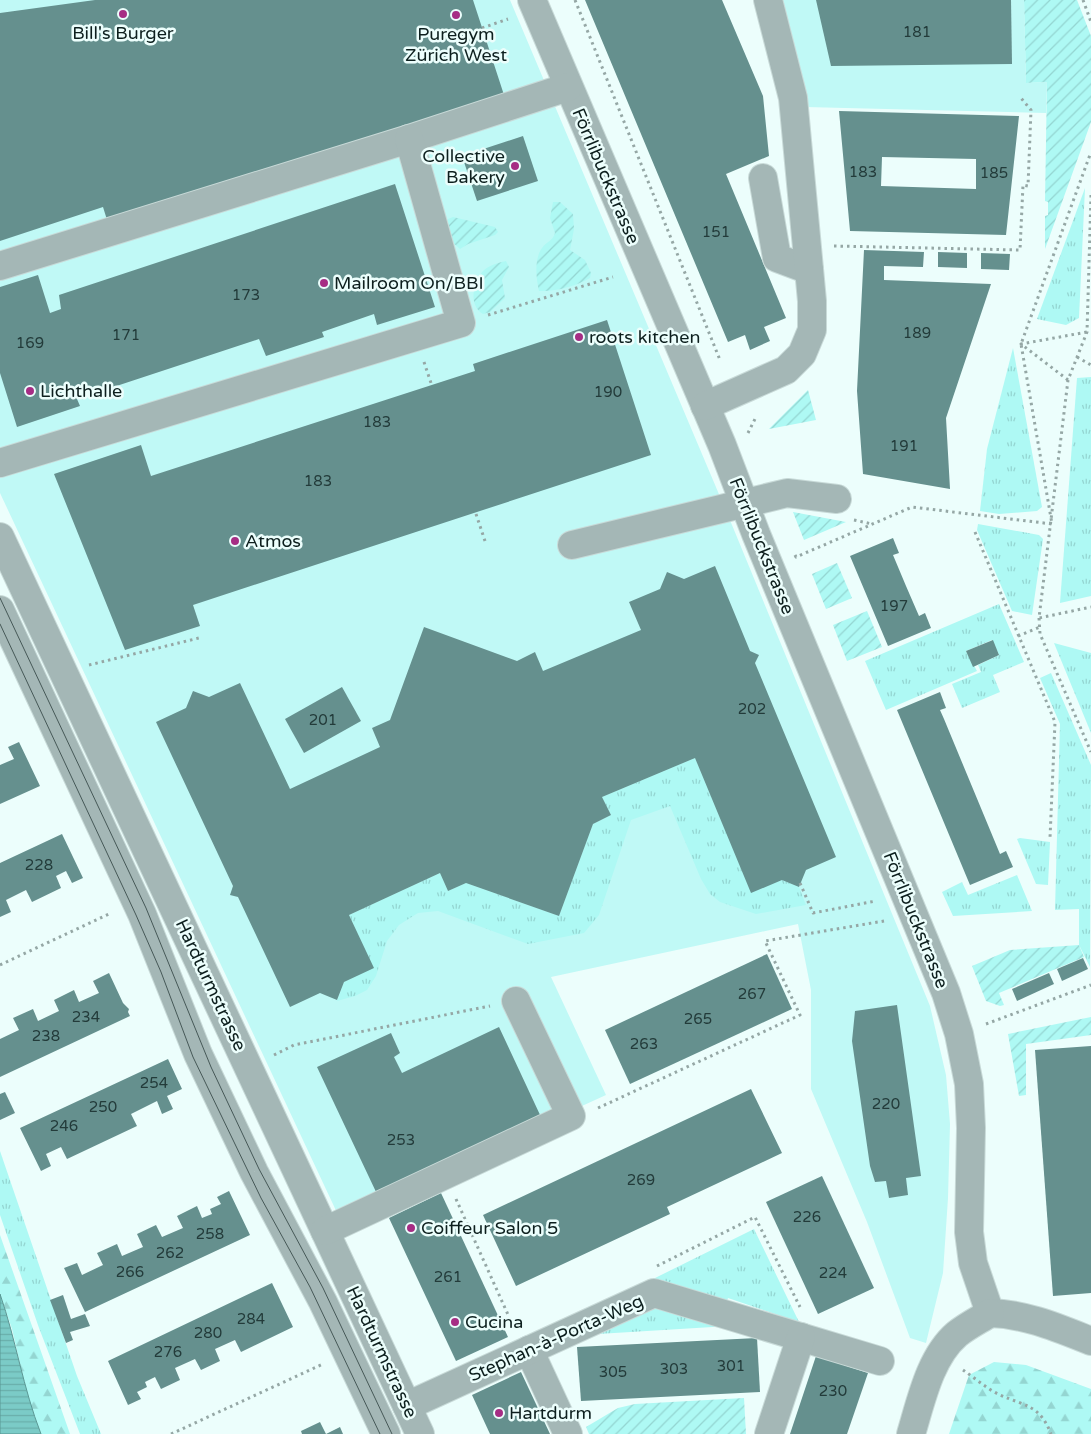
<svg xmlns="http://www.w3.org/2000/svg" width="1091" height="1434" font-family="'Varela Round',sans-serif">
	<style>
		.built { fill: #c0f9f6 }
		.grass { fill: url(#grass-tufts) }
		.forest { fill: url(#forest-firs) }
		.garden { fill: url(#garden-furrows) }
		.water { fill: url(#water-rules); stroke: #5a9794 }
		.building { fill: #65908e; fill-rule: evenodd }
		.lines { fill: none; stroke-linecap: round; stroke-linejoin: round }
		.minor-casing { stroke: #c8dad8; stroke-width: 30 }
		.path { stroke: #95a7a5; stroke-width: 3; stroke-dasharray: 2.5 4; stroke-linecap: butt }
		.minor { stroke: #a4b7b6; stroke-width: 28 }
		.tram { stroke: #465857; stroke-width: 1 }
		.poi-dot { fill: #a62d84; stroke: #ecfefc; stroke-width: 2 }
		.labels { text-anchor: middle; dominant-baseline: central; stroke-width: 5; stroke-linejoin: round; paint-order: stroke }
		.number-label { font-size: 15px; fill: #233b3a }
		.poi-label { font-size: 18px; fill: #0d1f1e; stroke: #ecfefc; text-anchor: start }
		.street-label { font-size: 18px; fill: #0d1f1e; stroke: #ecfefc }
	</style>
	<defs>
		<pattern id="grass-tufts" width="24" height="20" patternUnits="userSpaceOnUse" patternTransform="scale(1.25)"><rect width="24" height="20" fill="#aef9f4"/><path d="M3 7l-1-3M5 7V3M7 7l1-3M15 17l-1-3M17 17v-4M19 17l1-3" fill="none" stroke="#94d5d1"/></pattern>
		<pattern id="forest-firs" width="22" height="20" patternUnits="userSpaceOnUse" patternTransform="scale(1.25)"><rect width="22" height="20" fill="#aef9f4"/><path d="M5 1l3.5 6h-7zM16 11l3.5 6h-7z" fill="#94d5d1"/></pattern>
		<pattern id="garden-furrows" width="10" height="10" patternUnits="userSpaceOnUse" patternTransform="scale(1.25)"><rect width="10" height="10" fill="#aef9f4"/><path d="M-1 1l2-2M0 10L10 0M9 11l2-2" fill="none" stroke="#94d5d1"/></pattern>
		<pattern id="water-rules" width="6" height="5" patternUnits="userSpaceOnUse" patternTransform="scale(1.25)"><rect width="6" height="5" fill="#7bcbc7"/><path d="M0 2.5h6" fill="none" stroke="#69aeaa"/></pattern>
	</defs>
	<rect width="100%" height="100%" fill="#ecfefc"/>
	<g class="built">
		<polygon points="0,0 510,0 732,525 930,1006 946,1075 950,1124 948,1198 943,1273 926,1343 910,1338 867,1222 811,1089 811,990 798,924 551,977 606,1095 339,1217 0,493"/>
		<polygon points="782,0 1024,0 1026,83 1047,82 1046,113 805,107"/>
	</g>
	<g class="grass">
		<polygon points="1085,188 1079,318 1066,325 1037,319"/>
		<polygon points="1013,348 1042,507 1037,511 999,514 980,511 987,449"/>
		<polygon points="1091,377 1091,596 1060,603 1077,378"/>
		<polygon points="978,524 1039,535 1043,539 1032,615 1012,611 977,530"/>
		<polygon points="999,604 1024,662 993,675 1000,692 962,708 952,684 981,672 978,665 999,655 992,640 966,651 977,671 886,710 865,661"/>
		<polygon points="1054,643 1091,653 1091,733"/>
		<polygon points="1051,673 1091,765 1090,967 1079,945 1079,909 1055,910 1060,724 1040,678"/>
		<polygon points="695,758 751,892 782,880 799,887 806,905 756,914 720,902 710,894 701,879 670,806 631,820 599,915 584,933 528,944 438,911 418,913 399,925 387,941 376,976 367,990 355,996 337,1001 344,982 373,967 349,915 440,873 448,891 466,883 559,916 593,824 611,815 602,797"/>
		<polygon points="1020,838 1050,842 1048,885 1036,884 1017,839"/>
		<polygon points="1017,875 1032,911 953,916 942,892 962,882 968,895"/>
		<polygon points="0,1151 77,1376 101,1434 80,1434 39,1328 0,1215"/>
		<polygon points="754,1229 799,1322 728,1298 725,1306 651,1280"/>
		<polygon points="661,1303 729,1326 598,1334"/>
	</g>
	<g class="forest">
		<polygon points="0,1235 70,1434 41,1434 29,1403 12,1329 0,1294"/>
		<polygon points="994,1362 1026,1365 1091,1389 1091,1434 949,1434 969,1375"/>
	</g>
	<g class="garden">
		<polygon points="1024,0 1077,0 1091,36 1091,122 1045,249 1045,216 1048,215 1048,202 1045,201 1047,82 1026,83"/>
		<path d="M553 202H560L573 214 574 229 570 250 585 260 591 273 590 278C576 286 555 292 539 291 536 278 534 259 542 248 547 241 552 242 555 233L550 218Z"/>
		<polygon points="453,217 495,227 498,232 495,235 468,244 460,249 449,239 445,225 448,219"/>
		<path d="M506 261 509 267 502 280 505 298 490 312 483 314C468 305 473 282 483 271 489 265 498 263 506 261Z"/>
		<polygon points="808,390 816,420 769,429"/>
		<polygon points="793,512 846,522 804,540"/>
		<polygon points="837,563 852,598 826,609 812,574"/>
		<polygon points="867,611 882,647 847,661 833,625"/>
		<polygon points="1079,945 1084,957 999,993 1004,1005 1000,1006 986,1001 972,966 1010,950"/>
		<polygon points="1091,1017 1091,1035 1026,1044 1026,1095 1019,1096 1008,1034"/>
		<polygon points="744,1398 746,1434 589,1434 586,1427 618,1408 635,1404"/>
	</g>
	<path class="water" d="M0 1294C16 1340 23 1388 41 1434H0Z"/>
	<g class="building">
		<polygon points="95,0 473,0 504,95 108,223 103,207 0,241 0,13"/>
		<polygon points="585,0 722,0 763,96 769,156 726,174 786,318 764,327 770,341 750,350 745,335 728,342"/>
		<polygon points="816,0 1011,0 1012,64 831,66"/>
		<path d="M839 111 1019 116 1006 235 850 231ZM882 157 976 159V189L881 186Z"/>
		<polygon points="523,136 538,181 477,201 462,156"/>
		<polygon points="395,184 435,307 377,325 374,314 322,332 324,337 266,356 259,339 77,399 80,406 17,427 0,373 0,287 38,275 50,313 61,309 59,295"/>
		<polygon points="864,250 924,252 923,267 884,266 884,280 991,284 946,418 950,489 863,474 857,391"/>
		<polygon points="938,252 967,253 967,268 938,267"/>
		<polygon points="981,253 1010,254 1009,270 981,269"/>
		<polygon points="607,320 651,455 193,605 200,626 125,650 54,474 141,445 151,476 475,371 473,364"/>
		<polygon points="893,538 899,553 893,555 906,586 919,616 925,613 931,628 888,646 850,556"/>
		<polygon points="715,566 750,651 759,655 755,663 836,857 806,870 799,887 782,880 751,893 695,758 602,797 611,815 593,824 559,916 466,883 448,891 440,873 349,915 374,968 344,982 337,1000 320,993 290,1007 238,897 230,895 233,886 156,722 186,708 193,691 209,697 240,683 290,789 380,747 372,728 390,720 424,627 517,661 535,652 543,671 641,630 629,602 660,589 667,572 684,579"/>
		<polygon points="993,640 999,655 973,667 966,651"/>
		<polygon points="342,687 361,721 304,753 285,719"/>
		<polygon points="940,692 946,708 940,710 944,719 1000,854 1006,851 1013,867 970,885 897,710"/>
		<polygon points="19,742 40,786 0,804 0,765 14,759 8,747"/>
		<polygon points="62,834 83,878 72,883 66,871 56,876 61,888 32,902 26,890 6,900 11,912 0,917 0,863"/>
		<polygon points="767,954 792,1009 630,1084 605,1030"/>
		<polygon points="1083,958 1088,969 1062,981 1057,969"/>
		<polygon points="109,973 123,1003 129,1009 128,1012 130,1016 0,1077 0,1039 19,1030 13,1018 33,1009 38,1021 59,1011 54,1000 74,990 79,1002 99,993 93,981"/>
		<polygon points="1049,973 1054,984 1017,1001 1012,989"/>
		<polygon points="897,1005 921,1176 906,1178 908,1195 889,1198 886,1181 875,1182 870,1166 852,1041 855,1011"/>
		<polygon points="499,1027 541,1117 377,1194 317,1067 391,1033 400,1053 394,1057 402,1073"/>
		<polygon points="1091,1046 1091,1293 1053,1296 1035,1050"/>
		<polygon points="168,1059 182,1089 167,1096 173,1109 162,1114 157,1101 131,1114 137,1126 67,1159 61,1147 46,1154 51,1166 41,1171 20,1128"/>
		<polygon points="751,1089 782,1153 667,1207 670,1214 516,1286 483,1215"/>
		<polygon points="5,1092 15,1113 0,1120 0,1094"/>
		<polygon points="822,1176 874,1288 818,1314 766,1202"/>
		<polygon points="229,1191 250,1235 85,1312 64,1268 77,1263 82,1275 103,1265 97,1253 117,1244 122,1256 143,1247 137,1234 156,1225 162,1237 183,1228 177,1216 197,1206 202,1218 212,1214 210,1209 221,1204 217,1197"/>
		<polygon points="441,1193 508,1337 456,1361 389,1218"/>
		<polygon points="272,1283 293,1327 241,1352 235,1340 215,1349 220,1361 201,1370 195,1359 175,1368 180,1380 161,1389 155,1377 145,1382 147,1387 137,1392 141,1399 128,1405 108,1361"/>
		<polygon points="63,1295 71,1319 85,1314 90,1326 70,1332 73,1340 66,1343 50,1300"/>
		<polygon points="757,1338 760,1392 581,1401 577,1347"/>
		<polygon points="816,1356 868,1373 847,1434 790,1434"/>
		<polygon points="521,1372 550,1434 490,1434 472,1395"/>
		<polygon points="320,1422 326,1434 340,1427 343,1434 302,1434 301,1431"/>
	</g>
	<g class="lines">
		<g class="minor-casing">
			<g id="minor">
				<polyline points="532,0 722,445 756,534 946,993 959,1034 969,1084 971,1128 969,1232 973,1263 990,1313"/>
				<polyline points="763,178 777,258 809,270"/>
				<polyline points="0,266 409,139 568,87"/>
				<polyline points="705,406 786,370 802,354 812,330 812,301 793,98 768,0"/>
				<polyline points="0,463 461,323 409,139"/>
				<polyline points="0,537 420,1434"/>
				<polyline points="572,545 787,493 837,499"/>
				<polyline points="0,610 142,914 198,1054 254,1172 323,1302 386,1434"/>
				<polyline points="325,1231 571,1116 516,1001"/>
				<path d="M990 1313C1026 1314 1058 1328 1091 1341"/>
				<polyline points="529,1350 568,1434"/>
				<polyline points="407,1406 654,1293 880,1361"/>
				<polyline points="769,1434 801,1337"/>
				<path d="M911 1434C921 1401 930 1357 957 1334 967 1326 979 1320 990 1313"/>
			</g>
		</g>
		<g class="path">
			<polyline points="575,0 720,360"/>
			<polyline points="1083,0 1091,22"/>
			<polyline points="482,28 508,19"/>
			<polyline points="1091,195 1087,332 1068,380 1039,618 1091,607"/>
			<polyline points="834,246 1020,250 1023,185 1028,186 1031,110 1021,98"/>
			<polyline points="488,315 613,277"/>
			<polyline points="1077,357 1091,365"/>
			<polyline points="424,362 431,383"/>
			<polyline points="1068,380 1021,344 1087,332"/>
			<polyline points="748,433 755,419"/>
			<polyline points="476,514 486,544"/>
			<polyline points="854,520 872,524"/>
			<polyline points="975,532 1055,722 1050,838"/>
			<polyline points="795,555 796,557 912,507 1052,524 1021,344 1091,152"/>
			<polyline points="1039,618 1040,634 1091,752"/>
			<polyline points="1018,636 1040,627"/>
			<polyline points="89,665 199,638"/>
			<polyline points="800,883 813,913 876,901"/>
			<polyline points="0,965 111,913"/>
			<polyline points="986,1024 1091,985"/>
			<polyline points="274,1055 294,1045 490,1006"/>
			<polyline points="598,1108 800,1015 765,941 884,921"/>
			<polyline points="456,1199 514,1328"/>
			<polyline points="657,1266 755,1217 800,1307"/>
			<path d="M963 1370C975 1378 987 1389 1000 1395 1025 1406 1040 1405 1051 1434"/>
			<polyline points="171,1434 323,1364"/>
		</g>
		<use href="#minor" class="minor"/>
		<g class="tram">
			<polyline points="0,598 146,908 211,1067 259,1169 323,1288 392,1434"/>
			<polyline points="0,624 136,915 161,972 193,1057 261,1198 310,1287 380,1434"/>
		</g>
	</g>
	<g class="poi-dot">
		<circle cx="123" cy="14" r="5"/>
		<circle cx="456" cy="15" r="5"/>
		<circle cx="515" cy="166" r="5"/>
		<circle cx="324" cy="283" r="5"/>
		<circle cx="579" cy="337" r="5"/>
		<circle cx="30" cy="391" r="5"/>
		<circle cx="235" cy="541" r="5"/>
		<circle cx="411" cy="1228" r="5"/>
		<circle cx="455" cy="1322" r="5"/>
		<circle cx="499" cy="1413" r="5"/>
	</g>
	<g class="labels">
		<g class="number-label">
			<text x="917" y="32">181</text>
			<text x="863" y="172">183</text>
			<text x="994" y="173">185</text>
			<text x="716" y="232">151</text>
			<text x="246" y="295">173</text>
			<text x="917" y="333">189</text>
			<text x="126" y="335">171</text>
			<text x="30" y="343">169</text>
			<text x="608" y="392">190</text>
			<text x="377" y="422">183</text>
			<text x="904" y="446">191</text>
			<text x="318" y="481">183</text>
			<text x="894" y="606">197</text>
			<text x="752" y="709">202</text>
			<text x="323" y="720">201</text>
			<text x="39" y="865">228</text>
			<text x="752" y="994">267</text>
			<text x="86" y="1017">234</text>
			<text x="698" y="1019">265</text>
			<text x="46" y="1036">238</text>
			<text x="644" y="1044">263</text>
			<text x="154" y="1083">254</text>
			<text x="886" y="1104">220</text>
			<text x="103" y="1107">250</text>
			<text x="64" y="1126">246</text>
			<text x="401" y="1140">253</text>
			<text x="641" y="1180">269</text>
			<text x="807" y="1217">226</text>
			<text x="210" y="1234">258</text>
			<text x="170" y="1253">262</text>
			<text x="130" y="1272">266</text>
			<text x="833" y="1273">224</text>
			<text x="448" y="1277">261</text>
			<text x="251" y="1319">284</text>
			<text x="208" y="1333">280</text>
			<text x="168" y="1352">276</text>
			<text x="731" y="1366">301</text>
			<text x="674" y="1369">303</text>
			<text x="613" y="1372">305</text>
			<text x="833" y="1391">230</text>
		</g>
		<g class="poi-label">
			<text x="123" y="33" text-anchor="middle">Bill's Burger</text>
			<text x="456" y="34" text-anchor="middle">Puregym<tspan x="456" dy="21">Zürich West</tspan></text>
			<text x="505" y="156" text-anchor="end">Collective<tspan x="505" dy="21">Bakery</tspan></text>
			<text x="334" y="283">Mailroom On/BBI</text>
			<text x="589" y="337">roots kitchen</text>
			<text x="40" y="391">Lichthalle</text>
			<text x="245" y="541">Atmos</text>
			<text x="421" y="1228">Coiffeur Salon 5</text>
			<text x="465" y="1322">Cucina</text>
			<text x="509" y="1413">Hartdurm</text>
		</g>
		<g class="street-label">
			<text transform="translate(606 176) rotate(67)">Förrlibuckstrasse</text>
			<text transform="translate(762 546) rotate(68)">Förrlibuckstrasse</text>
			<text transform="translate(916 920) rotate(68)">Förrlibuckstrasse</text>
			<text transform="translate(211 985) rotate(65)">Hardturmstrasse</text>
			<text transform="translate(556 1338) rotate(-24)">Stephan-à-Porta-Weg</text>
			<text transform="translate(382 1352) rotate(65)">Hardturmstrasse</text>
		</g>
	</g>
</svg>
